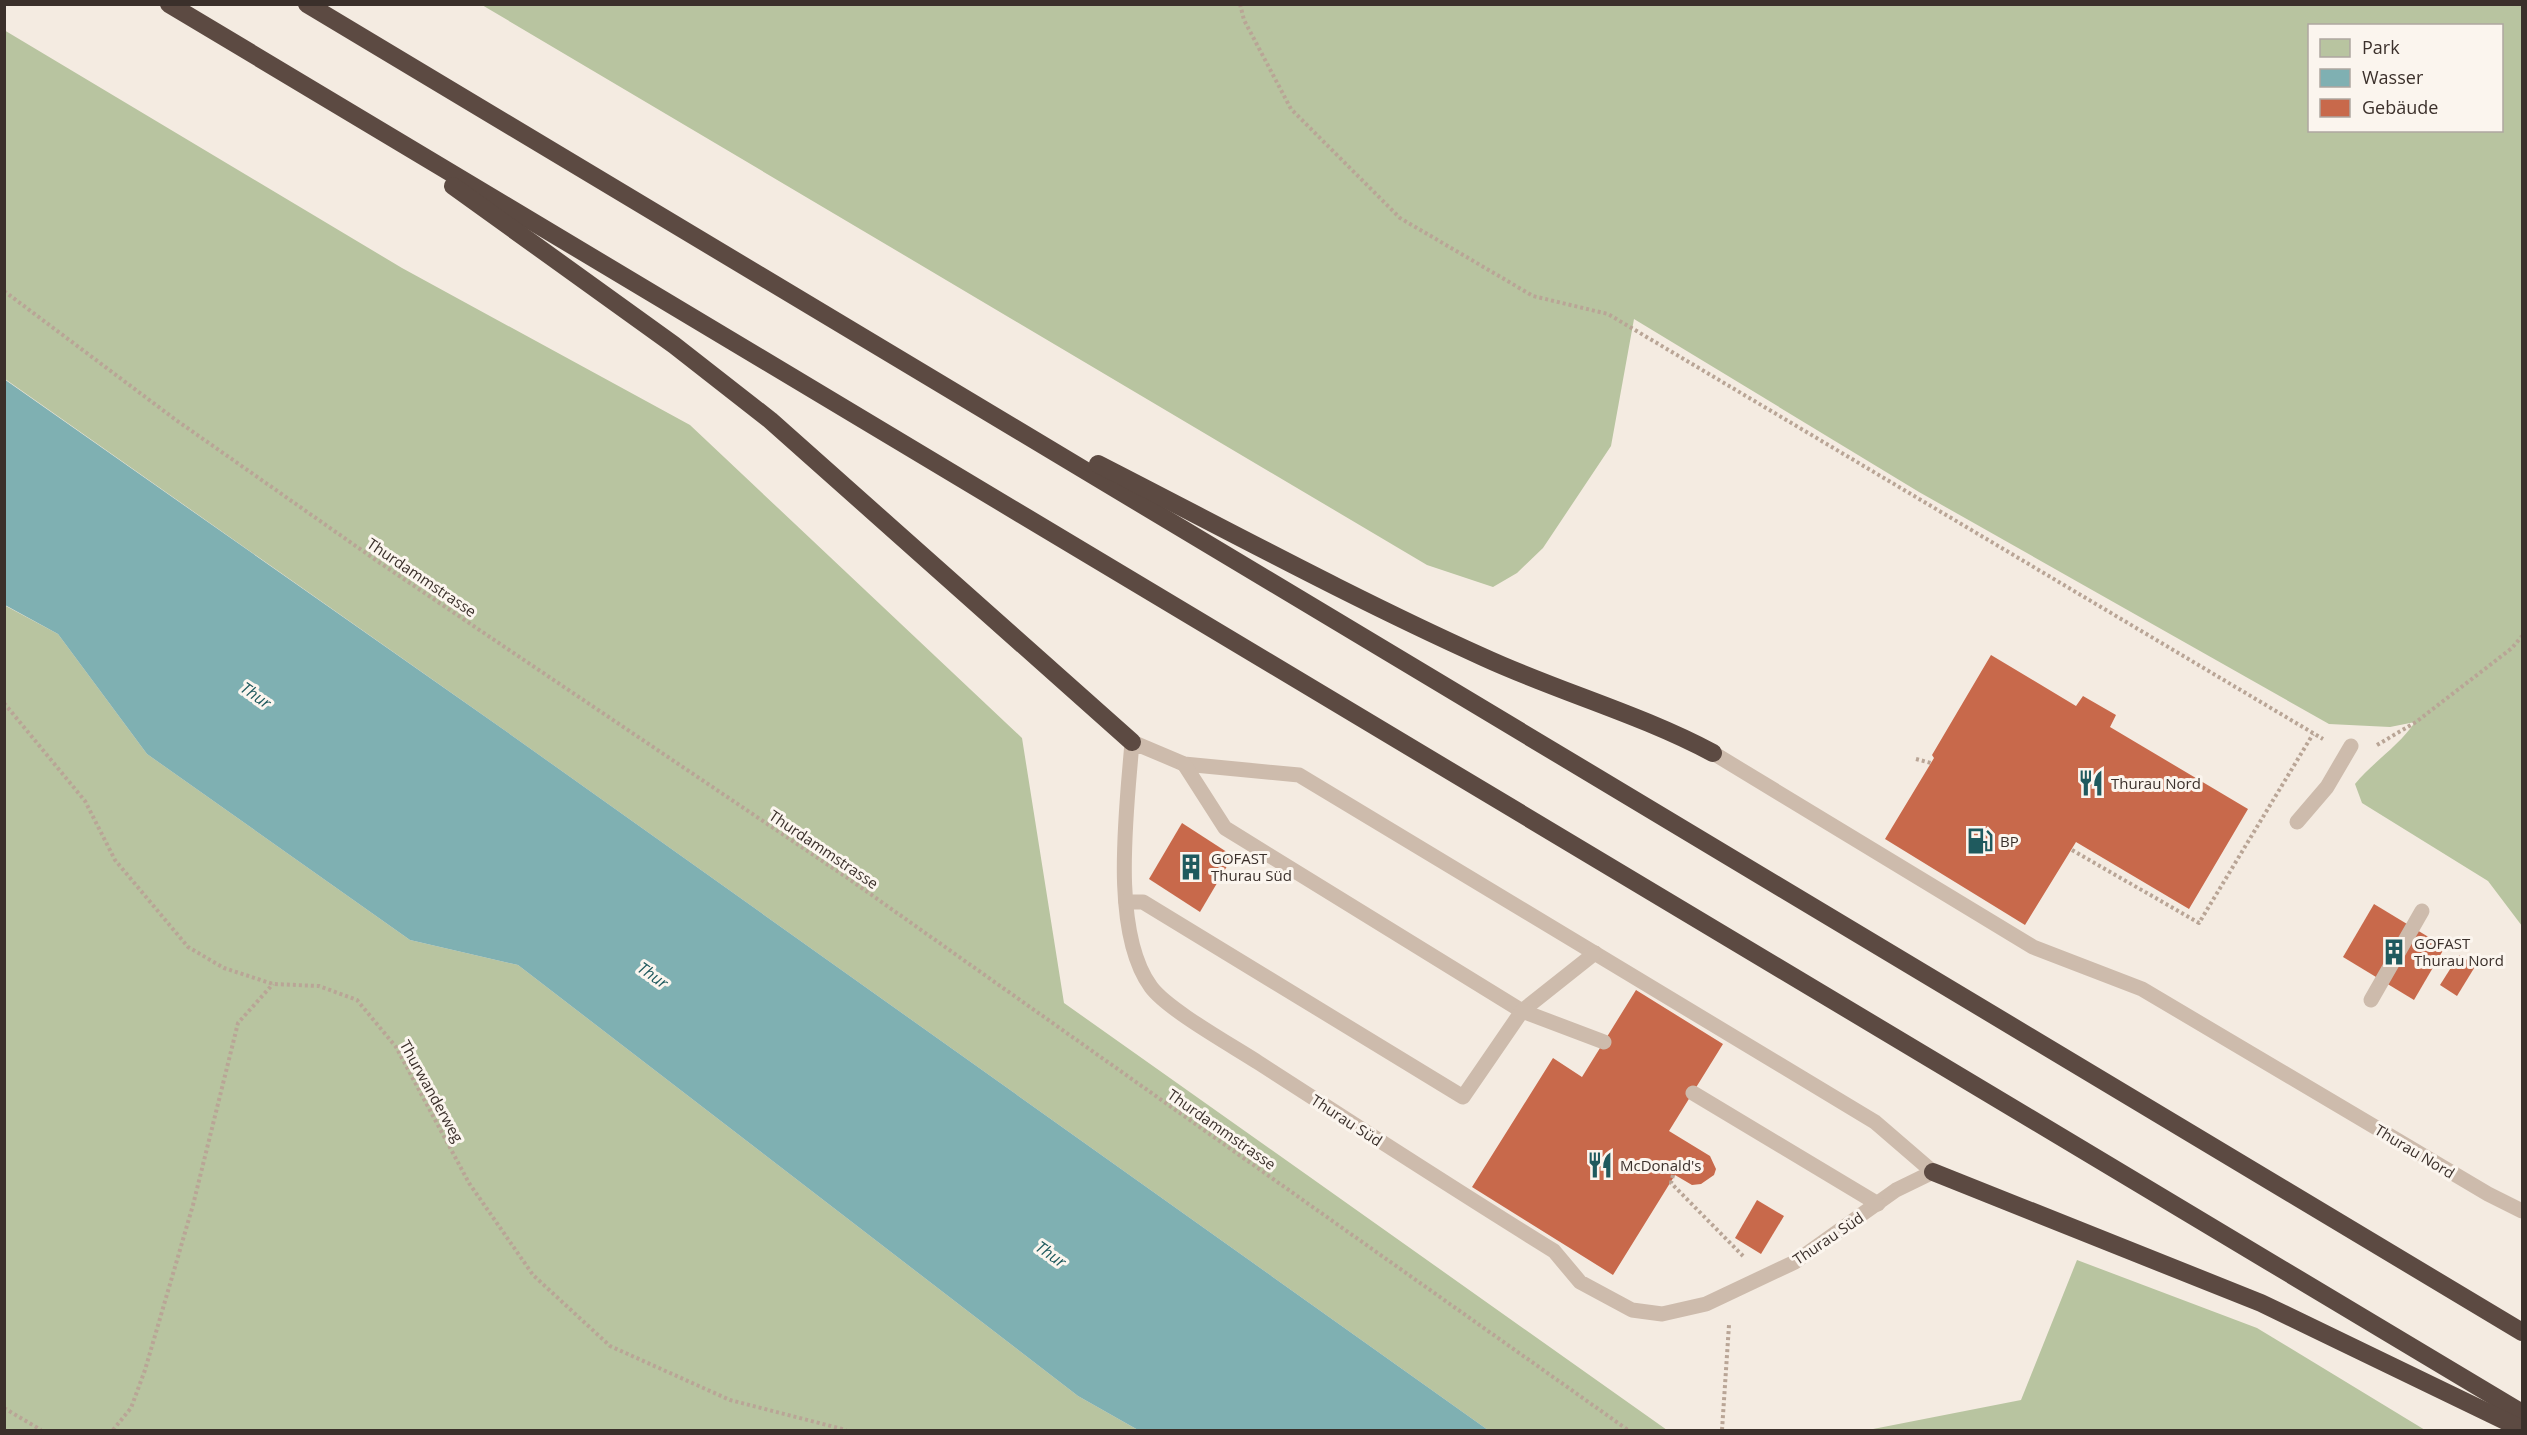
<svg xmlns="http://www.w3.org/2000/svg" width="2527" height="1435" font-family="'Open Sans',sans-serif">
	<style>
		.green { fill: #b8c4a0; fill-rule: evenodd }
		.water { fill: #7fb0b2 }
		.building { fill: #c8694b }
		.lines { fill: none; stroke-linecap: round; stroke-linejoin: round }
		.path { stroke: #b9a596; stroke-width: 4; stroke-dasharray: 3 3; stroke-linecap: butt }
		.service { stroke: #cdbbac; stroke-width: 15 }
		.motorway { stroke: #5c4a42; stroke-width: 18 }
		.labels { text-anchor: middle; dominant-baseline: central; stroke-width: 6; stroke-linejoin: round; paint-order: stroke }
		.street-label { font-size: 15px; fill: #3b302b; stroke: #fbf5ee }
		.poi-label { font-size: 15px; fill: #3b302b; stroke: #fbf5ee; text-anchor: start }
		.water-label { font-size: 16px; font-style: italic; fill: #1f5a5e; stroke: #fbf5ee }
	</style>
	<rect width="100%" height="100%" fill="#f4ebe1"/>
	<g class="green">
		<path d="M482 5H2522V926L2488 881 2362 803 2355 784C2374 761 2399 746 2415 722L2390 727 2329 724 1919 492 1634 319 1611 446 1543 548 1517 573 1493 587 1427 565ZM2310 26H2502V130H2310Z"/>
		<polygon points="4,30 402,268 690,425 1022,738 1064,1003 1667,1430 1488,1430 500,727 5,379"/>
		<polygon points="4,605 58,634 147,754 410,940 518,965 1078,1396 1138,1430 5,1430"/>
		<polygon points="2077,1260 2257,1328 2425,1430 1868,1430 2021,1400"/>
	</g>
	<polygon class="water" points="4,379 500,727 1488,1430 1138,1430 1078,1396 518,965 410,940 147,754 58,634 5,605"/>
	<g class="building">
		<polygon points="1991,655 2076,706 2083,696 2116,715 2110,727 2248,809 2189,909 2076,842 2025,925 1885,839 1934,758 1932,755"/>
		<polygon points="1182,823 1233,856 1200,912 1149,879"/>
		<polygon points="2374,904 2445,947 2414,1000 2343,957"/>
		<polygon points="2459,955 2476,965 2457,996 2440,985"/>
		<polygon points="1636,990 1723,1044 1669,1131 1710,1156 1716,1169 1714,1175 1701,1184 1692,1185 1675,1175 1613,1275 1472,1187 1553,1058 1582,1077"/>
		<polygon points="1757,1200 1784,1216 1761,1254 1735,1238"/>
	</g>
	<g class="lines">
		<g class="path">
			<polyline points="1240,4 1244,20 1291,109 1400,218 1533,296 1608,314 2323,739"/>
			<polyline points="4,291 176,420 380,563 849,879 1628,1430"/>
			<polyline points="4,703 85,801 115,860 188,947 224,968 273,984 319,986 357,1000 396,1047 469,1183 533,1275 610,1346 730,1400 846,1430"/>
			<polyline points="2377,745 2416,722 2512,648 2522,636"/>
			<polyline points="1916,759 1931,763"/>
			<polyline points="2072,850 2199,923 2313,734"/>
			<polyline points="1673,1175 1671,1183 1743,1256"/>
			<polyline points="4,1408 41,1430"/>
			<polyline points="113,1430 131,1408 145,1370 193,1205 238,1023 273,984"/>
			<polyline points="1722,1430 1729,1325"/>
		</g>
		<g class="service">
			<path d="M1132 742 1184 764 1299 775 1875 1122 1933 1172 1896 1190 1795 1262 1706 1304 1662 1314 1632 1310 1580 1282 1554 1251C1455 1190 1357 1126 1259 1063 1233 1046 1168 1010 1151 987 1110 931 1127 808 1132 742Z"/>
			<polyline points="1713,753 2033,947 2142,989 2488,1194 2522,1211"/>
			<polyline points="1184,764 1225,828 1522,1011 1595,953"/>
			<polyline points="2297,822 2327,787 2351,746"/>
			<polyline points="1126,902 1143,902 1463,1097 1522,1011 1604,1042"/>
			<polyline points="2371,1000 2422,911"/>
			<polyline points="1693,1093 1878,1204"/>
		</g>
		<g class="motorway">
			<polyline points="169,4 2522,1413"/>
			<polyline points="307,4 2522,1332"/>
			<polyline points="453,186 674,345 770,420 1132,742"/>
			<path d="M1098 464C1225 529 1352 598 1483 657 1559 692 1640 714 1713 753"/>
			<polyline points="1933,1172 2261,1303 2522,1429"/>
		</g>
	</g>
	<defs>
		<g id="restaurant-bare" transform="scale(2.07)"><path d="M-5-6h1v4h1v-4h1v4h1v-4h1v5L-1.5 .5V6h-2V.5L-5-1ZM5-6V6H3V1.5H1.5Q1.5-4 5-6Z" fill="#1f5a5e" stroke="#fbf5ee" stroke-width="2.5" paint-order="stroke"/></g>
		<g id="fuel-bare" transform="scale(2.07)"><path d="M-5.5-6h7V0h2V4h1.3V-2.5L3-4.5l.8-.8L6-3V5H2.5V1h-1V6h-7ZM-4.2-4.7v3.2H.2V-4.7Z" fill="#1f5a5e" stroke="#fbf5ee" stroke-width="2.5" paint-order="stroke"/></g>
		<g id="building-bare" transform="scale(2.07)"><path d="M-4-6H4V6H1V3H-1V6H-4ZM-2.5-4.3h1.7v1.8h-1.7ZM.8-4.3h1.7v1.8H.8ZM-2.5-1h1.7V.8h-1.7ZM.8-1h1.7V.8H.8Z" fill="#1f5a5e" stroke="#fbf5ee" stroke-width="2.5" paint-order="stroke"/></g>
	</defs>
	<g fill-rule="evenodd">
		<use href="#restaurant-bare" x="2091" y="783"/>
		<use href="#fuel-bare" x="1980" y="841"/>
		<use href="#building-bare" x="1191" y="867"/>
		<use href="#building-bare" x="2394" y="952"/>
		<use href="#restaurant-bare" x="1600" y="1165"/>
	</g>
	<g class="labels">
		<g class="street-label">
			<text transform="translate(422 577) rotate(34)">Thurdammstrasse</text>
			<text transform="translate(824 849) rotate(34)">Thurdammstrasse</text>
			<text transform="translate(432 1091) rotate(61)">Thurwanderweg</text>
			<text transform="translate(1347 1120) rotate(33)">Thurau Süd</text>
			<text transform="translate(1222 1129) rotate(35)">Thurdammstrasse</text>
			<text transform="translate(2415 1151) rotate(31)">Thurau Nord</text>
			<text transform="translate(1828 1238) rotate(-34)">Thurau Süd</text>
		</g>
		<g class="poi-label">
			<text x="2111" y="783">Thurau Nord</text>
			<text x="2000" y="841">BP</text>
			<text x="1211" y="858">GOFAST<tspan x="1211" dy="17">Thurau Süd</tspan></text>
			<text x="2414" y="943">GOFAST<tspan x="2414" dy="17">Thurau Nord</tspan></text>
			<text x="1620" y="1165">McDonald's</text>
		</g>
		<g class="water-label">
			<text transform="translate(256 695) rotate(35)">Thur</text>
			<text transform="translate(653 975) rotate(35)">Thur</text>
			<text transform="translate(1051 1254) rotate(35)">Thur</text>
		</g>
	</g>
	<rect width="2527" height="1435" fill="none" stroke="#3b302b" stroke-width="12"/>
	<rect x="2308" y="24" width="195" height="108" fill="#fbf5ee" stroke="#aea6a0" stroke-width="1.5"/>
	<rect x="2320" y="39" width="30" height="18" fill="#b8c4a0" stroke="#aea6a0" stroke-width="1.5"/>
	<text x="2362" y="54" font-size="18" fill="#3b302b">Park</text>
	<rect x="2320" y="69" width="30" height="18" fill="#7fb0b2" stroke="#aea6a0" stroke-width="1.5"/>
	<text x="2362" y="84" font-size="18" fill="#3b302b">Wasser</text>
	<rect x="2320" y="99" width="30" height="18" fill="#c8694b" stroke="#aea6a0" stroke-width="1.5"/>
	<text x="2362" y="114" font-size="18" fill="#3b302b">Gebäude</text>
</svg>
